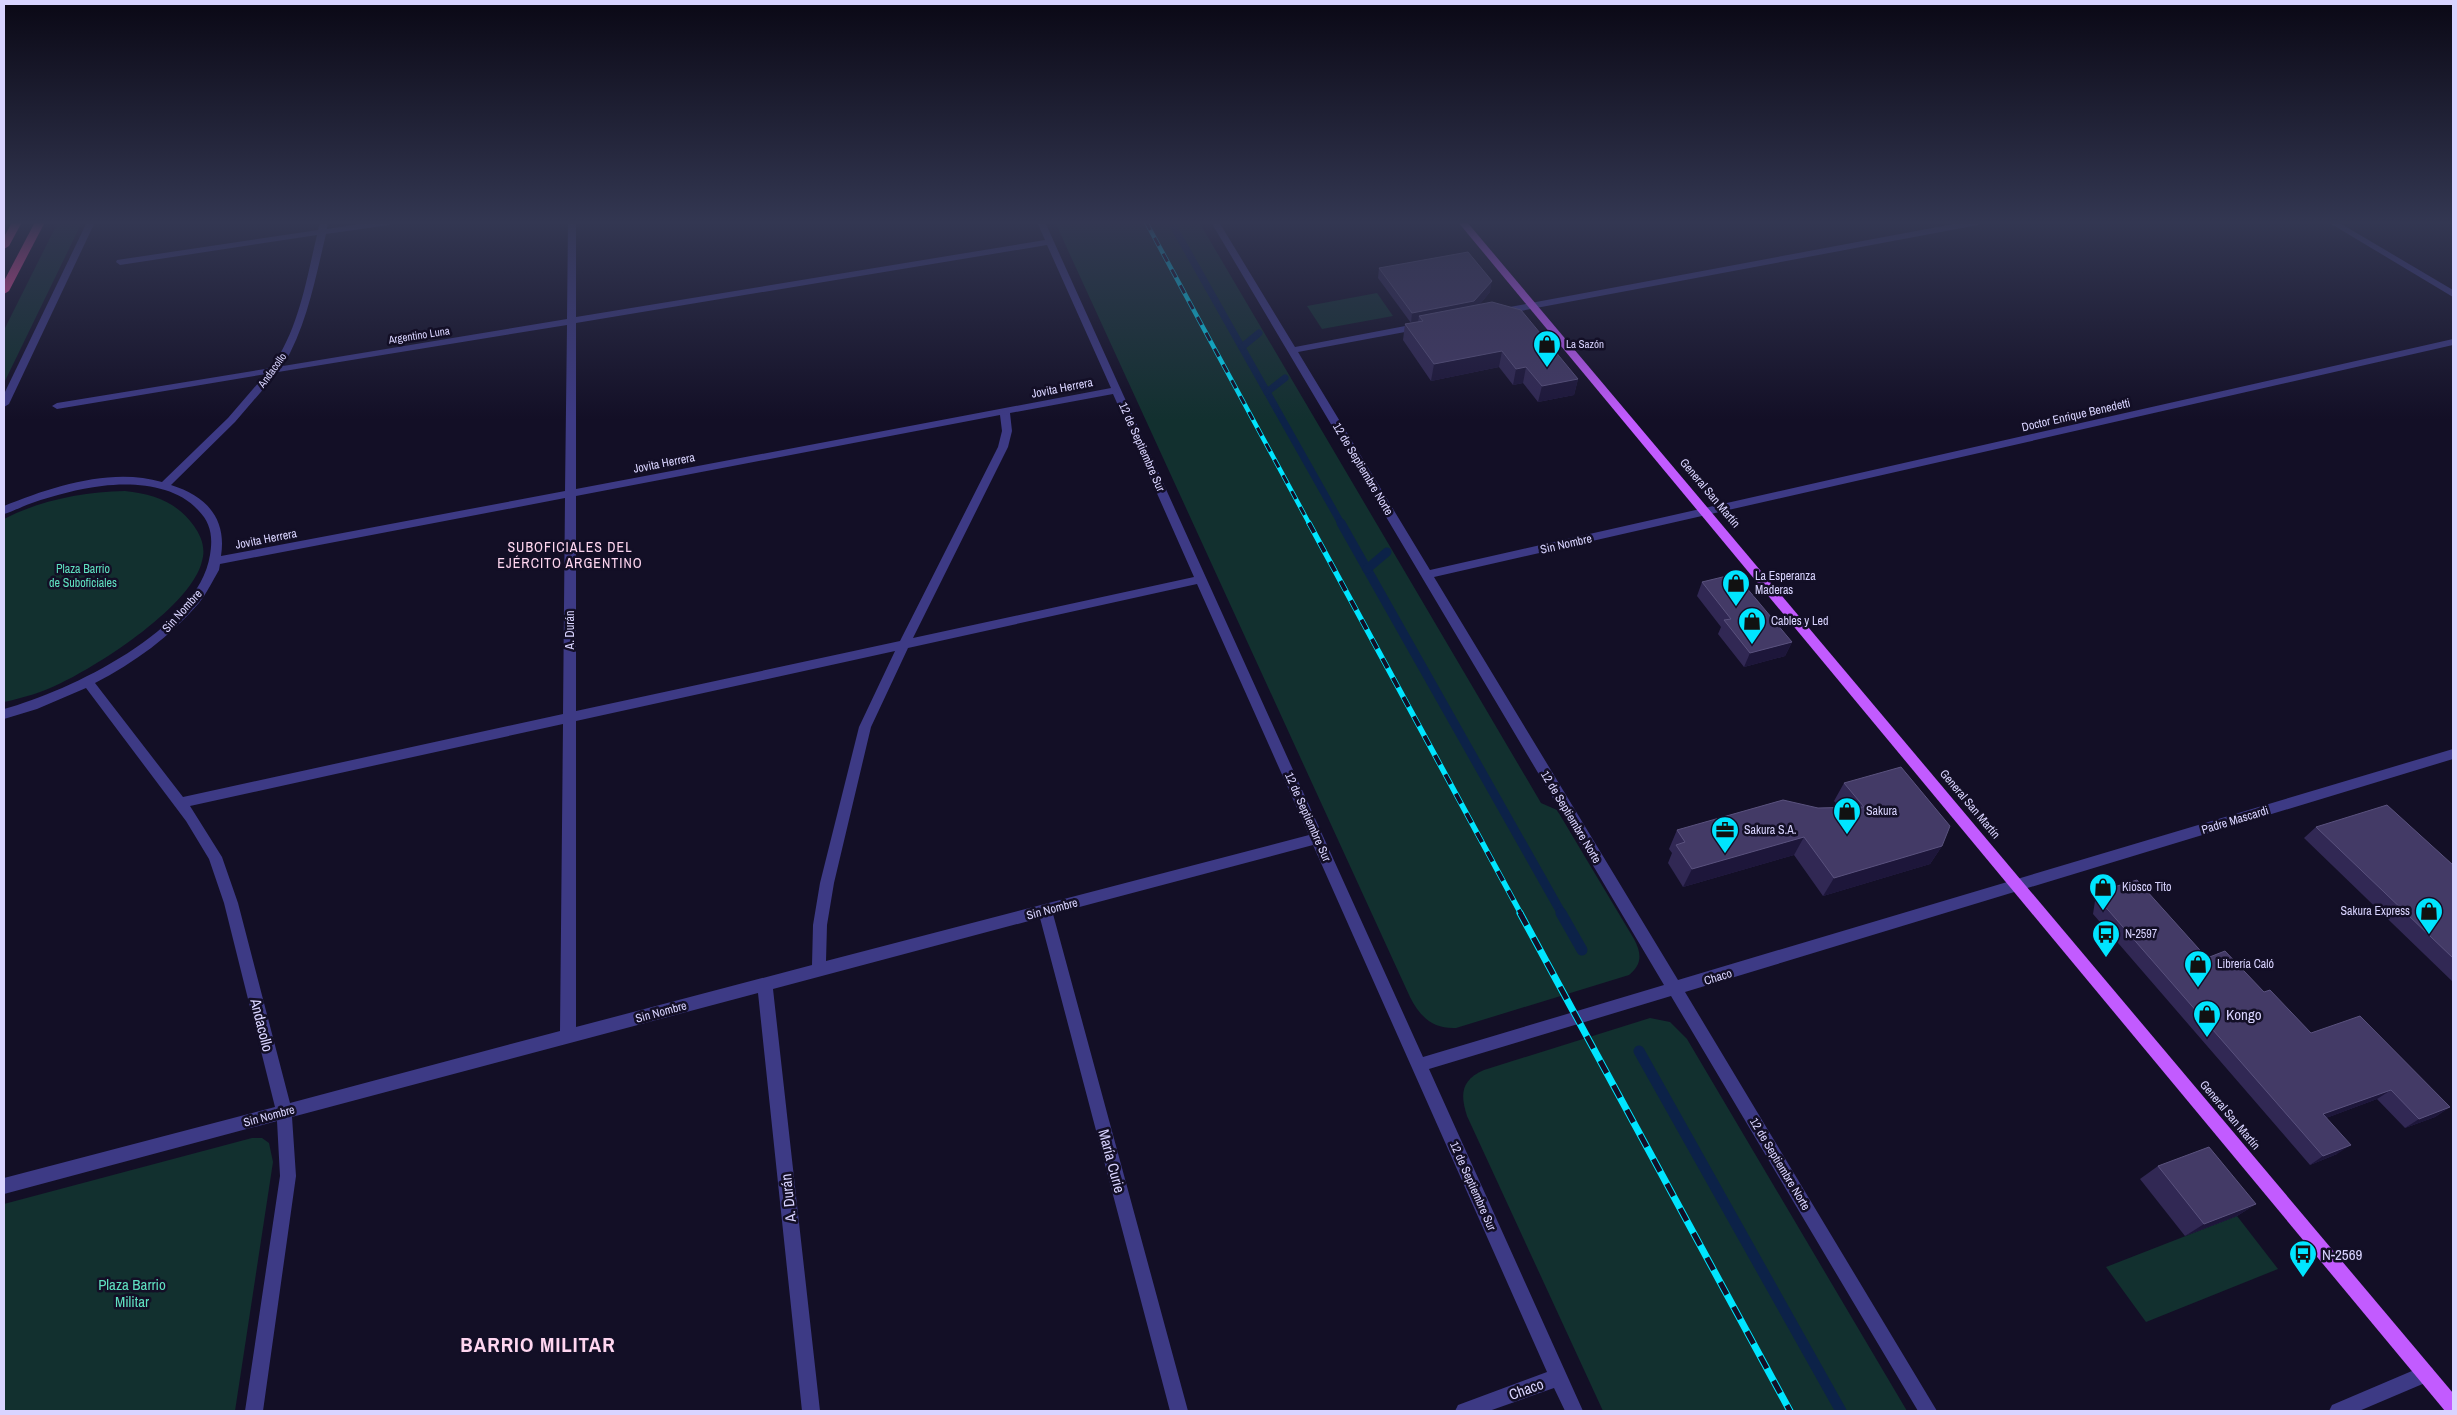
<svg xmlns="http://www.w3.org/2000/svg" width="2457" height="1415" font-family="'Archivo Narrow',sans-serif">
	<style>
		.green { fill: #12302f }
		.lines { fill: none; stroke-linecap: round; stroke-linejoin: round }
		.stream-far2 { stroke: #0c2248; stroke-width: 7 }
		.stream-far1 { stroke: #0c2248; stroke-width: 9 }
		.stream { stroke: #0c2248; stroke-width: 11 }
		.minor { fill: #3d3a85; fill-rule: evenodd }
		.major { fill: #c25bff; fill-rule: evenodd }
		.highway { fill: #ff4fa3; fill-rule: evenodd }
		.rail-far2-casing { stroke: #00e5ff; stroke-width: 4.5 }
		.rail-far1-casing { stroke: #00e5ff; stroke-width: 5.5 }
		.rail-casing { stroke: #00e5ff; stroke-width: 7 }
		.rail-far2 { stroke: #130f26; stroke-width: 3; stroke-dasharray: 9; stroke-linecap: butt }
		.rail-far1 { stroke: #130f26; stroke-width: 4; stroke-dasharray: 11; stroke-linecap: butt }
		.rail { stroke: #130f26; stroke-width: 5; stroke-dasharray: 14; stroke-linecap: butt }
		.wall { fill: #312854 }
		.shaded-wall { fill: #1d163a }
		.building { fill: #433a66; stroke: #5a527e }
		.labels { text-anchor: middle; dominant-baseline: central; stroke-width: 5; stroke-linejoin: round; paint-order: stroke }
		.far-street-label { font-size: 11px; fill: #d9d4ff; stroke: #130f26 }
		.far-poi-label { font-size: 11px; fill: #d9d4ff; stroke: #130f26; text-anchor: start }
		.street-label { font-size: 12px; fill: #d9d4ff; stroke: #130f26 }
		.park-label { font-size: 12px; fill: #5fe0c0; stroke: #130f26 }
		.poi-label { font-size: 12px; fill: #d9d4ff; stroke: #130f26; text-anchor: start }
		.neighbourhood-label { font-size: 14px; letter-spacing: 1px; fill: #ffd6f0; stroke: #130f26 }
		.near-poi-label { font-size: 15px; fill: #d9d4ff; stroke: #130f26; text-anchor: start }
		.near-street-label { font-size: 15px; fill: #d9d4ff; stroke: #130f26 }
		.near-park-label { font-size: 15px; fill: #5fe0c0; stroke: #130f26 }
		.near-district-label { font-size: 21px; font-weight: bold; letter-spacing: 1px; fill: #ffd6f0; stroke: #130f26 }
	</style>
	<rect width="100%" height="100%" fill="#130f26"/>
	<g class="green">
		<polygon points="58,222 82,222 4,383 4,330"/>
		<path d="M1055 222H1199L1541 803 1557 810 1634 939C1642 954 1642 964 1629 975L1456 1028C1433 1029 1420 1017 1410 997Z"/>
		<polygon points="1377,293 1393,316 1322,329 1307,306"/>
		<path d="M125 491C153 494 177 502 194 526 201 536 206 548 202 561 192 605 101 664 61 683 43 692 23 698 4 702V519C41 500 83 492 125 491Z"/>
		<path d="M1650 1018 1670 1022 1687 1039 1907 1411H1603L1467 1116C1460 1094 1461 1080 1484 1070Z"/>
		<polygon points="252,1138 262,1138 269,1143 273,1162 235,1411 4,1411 4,1204"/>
		<polygon points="2237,1216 2278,1269 2146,1322 2106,1267"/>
	</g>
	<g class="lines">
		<g class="stream-far2">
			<polyline points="1171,222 1342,525"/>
			<polyline points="1242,347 1259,333"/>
			<polyline points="1267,392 1285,378"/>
		</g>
		<g class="stream-far1">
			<polyline points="1341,523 1562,914"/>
			<polyline points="1367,569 1387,552"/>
		</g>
		<g class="stream">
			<polyline points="1561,913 1582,950"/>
			<polyline points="1639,1051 1841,1411"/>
		</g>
		<g class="minor">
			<polygon points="87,222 95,222 9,404 4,407 4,394"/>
			<path d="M320 222H328L327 229 371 222H393L389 225 326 234C315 280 307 325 283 366L567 319 568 222H576V317L1045 240 1037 222H1045L1423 1057 1664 985 1211 222H1219L1295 347 1421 323 1426 326 1421 329 1298 352 1430 570 2453 339V345L1434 577 1678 980 2453 749V759L1685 992 1937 1411H1918L1671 996 1429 1069 1583 1411H1565L1554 1388 1489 1411H1455L1458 1405 1547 1372 1313 845 1053 914 1188 1411H1170L1040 918 773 989 820 1411H802L758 993 292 1117 296 1176 263 1411H245L280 1176 277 1121 4 1194V1178L275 1107 224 903 209 859 186 821 86 688 37 709 4 719V709C70 691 198 630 210 555 213 537 211 523 198 510 175 485 134 482 102 486 78 489 55 495 32 503 23 506 14 511 4 514V506C51 487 111 467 162 482L228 418 266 374 57 409 52 406 57 403 271 368C299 329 306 281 317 235L120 265 116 262 117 260 318 230ZM1047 245 1111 388 576 489V323ZM567 325 565 491 221 556C227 518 206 496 171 485L235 422 278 372ZM1113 394 1194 577 913 638 1008 447 1012 431 1010 413ZM1000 415 1002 431 998 447 900 641 576 711V496ZM565 498 563 714 183 797 95 683C134 663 171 636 199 603 207 593 213 580 219 570L220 564ZM1197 584 1309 835 826 961 827 925 834 883 871 727 908 648ZM895 651 859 727 820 883 813 925 812 965 576 1027V721ZM563 724 560 1031 290 1103 238 903 222 857 190 806Z"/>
			<polygon points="1964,222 1982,222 1978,225 1499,315 1494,312 1499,309"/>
			<polygon points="2328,222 2338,222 2453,290 2453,297"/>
			<polygon points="2426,1365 2432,1368 2435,1374 2432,1380 2359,1411 2329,1411 2332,1405"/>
		</g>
		<polygon class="major" points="1458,222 1467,222 2453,1393 2453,1411 2445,1411"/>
		<g class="highway">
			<polygon points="12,222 22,222 9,246 4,249 4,237"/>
			<polygon points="35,222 45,222 9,291 4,294 4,281"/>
		</g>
		<g class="rail-far2-casing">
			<polyline id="rail-far2" points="1146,222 1310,525"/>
		</g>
		<g class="rail-far1-casing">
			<polyline id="rail-far1" points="1309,523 1521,914"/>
		</g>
		<g class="rail-casing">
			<polyline id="rail" points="1520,913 1790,1411"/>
		</g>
		<use href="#rail-far2" class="rail-far2"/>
		<use href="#rail-far1" class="rail-far1"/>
		<use href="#rail" class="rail"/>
	</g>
	<g class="wall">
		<polygon points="1379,268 1490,292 1479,305 1578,379 1574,395 1538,402 1523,383 1513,385 1499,367 1431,381 1403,340 1405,324 1411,323 1378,278"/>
		<polygon points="1702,582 1792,642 1785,656 1744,667 1718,634 1721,627 1697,596"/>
		<polygon points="1844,783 1942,846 1930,864 1823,896 1794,855 1683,887 1668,863 1672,853 1669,849 1677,830 1818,808 1839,807 1834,801"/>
		<polygon points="2316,827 2453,865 2453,982 2304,838"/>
		<polygon points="2104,890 2207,958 2264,992 2311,1033 2450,1107 2435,1117 2405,1128 2377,1099 2326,1118 2337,1154 2310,1165 2093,914 2095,901"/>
		<polygon points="2158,1166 2256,1204 2237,1216 2185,1236 2140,1179"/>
	</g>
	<g class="shaded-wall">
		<polygon points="1492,281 1490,292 1473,312 1419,316 1418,322 1411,323 1412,313"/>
		<polygon points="1502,351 1499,367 1431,381 1434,364"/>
		<polygon points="1526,367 1523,383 1513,385 1516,369"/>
		<polygon points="1578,379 1574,395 1538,402 1542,386"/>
		<polygon points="1792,642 1785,656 1744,667 1750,653"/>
		<polygon points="1804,837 1794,855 1683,887 1692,869"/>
		<polygon points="1942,846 1930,864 1823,896 1834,878"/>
		<polygon points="2391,1090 2377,1099 2310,1124 2323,1114"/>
		<polygon points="2450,1107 2435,1117 2405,1128 2419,1119"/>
		<polygon points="2351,1145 2337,1154 2310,1165 2323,1156"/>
		<polygon points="2256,1204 2237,1216 2185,1236 2204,1224"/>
	</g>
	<g class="building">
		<polygon points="1468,252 1492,281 1474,301 1412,313 1379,268"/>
		<polygon points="1492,302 1521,310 1578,379 1542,386 1526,367 1516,369 1502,351 1434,364 1405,324 1423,321 1419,316"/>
		<polygon points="1735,574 1792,642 1750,653 1724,620 1731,619 1702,582"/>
		<polygon points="1901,767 1950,826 1942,846 1834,878 1804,837 1692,869 1676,845 1685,842 1677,830 1783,800 1818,808 1864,807 1844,783"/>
		<polygon points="2387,805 2453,865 2453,958 2316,827"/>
		<polygon points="2137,880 2207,958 2225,951 2264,992 2270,990 2311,1033 2360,1016 2450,1107 2419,1119 2391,1090 2323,1114 2351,1145 2323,1156 2102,903 2104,890"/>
		<polygon points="2209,1147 2256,1204 2204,1224 2158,1166"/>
	</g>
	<linearGradient id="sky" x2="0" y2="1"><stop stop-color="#0a0815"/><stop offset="0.53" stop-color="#333752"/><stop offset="1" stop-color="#333752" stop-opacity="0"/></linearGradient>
	<rect width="2457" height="420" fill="url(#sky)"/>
	<defs>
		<g id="shop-pin" transform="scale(1.4375)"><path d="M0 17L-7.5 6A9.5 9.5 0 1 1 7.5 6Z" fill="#00e5ff" stroke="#130f26"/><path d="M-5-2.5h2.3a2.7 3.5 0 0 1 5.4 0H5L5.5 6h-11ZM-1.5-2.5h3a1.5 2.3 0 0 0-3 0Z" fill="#111"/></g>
		<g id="office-pin" transform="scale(1.4375)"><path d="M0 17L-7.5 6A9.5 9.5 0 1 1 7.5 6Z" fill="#00e5ff" stroke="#130f26"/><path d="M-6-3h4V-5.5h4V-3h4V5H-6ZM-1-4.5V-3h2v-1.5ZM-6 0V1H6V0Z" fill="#111"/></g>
		<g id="bus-pin" transform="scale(1.4375)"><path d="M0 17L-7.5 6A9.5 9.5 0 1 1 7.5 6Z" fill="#00e5ff" stroke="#130f26"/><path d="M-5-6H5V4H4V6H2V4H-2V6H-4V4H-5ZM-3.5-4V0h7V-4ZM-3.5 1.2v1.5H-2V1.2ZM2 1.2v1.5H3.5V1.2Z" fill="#111"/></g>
	</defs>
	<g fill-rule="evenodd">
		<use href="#shop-pin" x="1547" y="344"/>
		<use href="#shop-pin" x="1736" y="583"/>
		<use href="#shop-pin" x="1752" y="621"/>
		<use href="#shop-pin" x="1847" y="811"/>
		<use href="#office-pin" x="1725" y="830"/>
		<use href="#shop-pin" x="2103" y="887"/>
		<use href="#shop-pin" x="2429" y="911"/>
		<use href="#bus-pin" x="2106" y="934"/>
		<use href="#shop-pin" x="2198" y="964"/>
		<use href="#shop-pin" x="2207" y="1014"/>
		<use href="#bus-pin" x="2303" y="1254"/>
	</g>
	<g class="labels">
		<g class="far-street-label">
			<text transform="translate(419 335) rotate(-9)">Argentino Luna</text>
			<text transform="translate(272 370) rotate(-54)">Andacollo</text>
		</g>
		<g class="far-poi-label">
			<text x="1566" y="344">La Sazón</text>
		</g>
		<g class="street-label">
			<text transform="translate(1062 388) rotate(-11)">Jovita Herrera</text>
			<text transform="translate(2076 415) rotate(-13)">Doctor Enrique Benedetti</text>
			<text transform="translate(1142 447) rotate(66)">12 de Septiembre Sur</text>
			<text transform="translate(664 463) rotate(-11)">Jovita Herrera</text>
			<text transform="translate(1363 469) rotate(59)">12 de Septiembre Norte</text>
			<text transform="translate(1710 493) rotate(50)">General San Martín</text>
			<text transform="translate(266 539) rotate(-11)">Jovita Herrera</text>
			<text transform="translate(1566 544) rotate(-13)">Sin Nombre</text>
			<text transform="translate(182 611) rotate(-48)">Sin Nombre</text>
			<text transform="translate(570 630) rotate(-90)">A. Durán</text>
			<text transform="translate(1970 804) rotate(50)">General San Martín</text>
			<text transform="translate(1308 817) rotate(66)">12 de Septiembre Sur</text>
			<text transform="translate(1571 817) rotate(59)">12 de Septiembre Norte</text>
			<text transform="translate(2235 820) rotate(-17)">Padre Mascardi</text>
			<text transform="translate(1052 909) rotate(-15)">Sin Nombre</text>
			<text transform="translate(1718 977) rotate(-17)">Chaco</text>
			<text transform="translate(661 1012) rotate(-15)">Sin Nombre</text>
			<text transform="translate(2230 1115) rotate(50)">General San Martín</text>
			<text transform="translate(269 1116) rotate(-15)">Sin Nombre</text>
			<text transform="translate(1780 1164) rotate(59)">12 de Septiembre Norte</text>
			<text transform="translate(1473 1186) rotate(66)">12 de Septiembre Sur</text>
		</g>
		<g class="park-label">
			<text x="83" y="569">Plaza Barrio<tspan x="83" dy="14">de Suboficiales</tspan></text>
		</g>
		<g class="poi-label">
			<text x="1755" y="576">La Esperanza<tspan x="1755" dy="14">Maderas</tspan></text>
			<text x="1771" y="621">Cables y Led</text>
			<text x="1866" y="811">Sakura</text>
			<text x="1744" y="830">Sakura S.A.</text>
			<text x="2122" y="887">Kiosco Tito</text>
			<text x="2410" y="911" text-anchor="end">Sakura Express</text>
			<text x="2125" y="934">N-2597</text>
			<text x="2217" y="964">Librería Caló</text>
		</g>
		<g class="neighbourhood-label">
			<text x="570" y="547">SUBOFICIALES DEL<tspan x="570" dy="16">EJÉRCITO ARGENTINO</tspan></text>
		</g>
		<g class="near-poi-label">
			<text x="2226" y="1014">Kongo</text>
			<text x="2322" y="1254">N-2569</text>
		</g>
		<g class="near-street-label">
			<text transform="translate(262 1025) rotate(76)">Andacollo</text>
			<text transform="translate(1112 1161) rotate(75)">María Curie</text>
			<text transform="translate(788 1198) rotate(-96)">A. Durán</text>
			<text transform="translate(1526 1389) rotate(-20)">Chaco</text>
		</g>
		<g class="near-park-label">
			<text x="132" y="1284">Plaza Barrio<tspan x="132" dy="17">Militar</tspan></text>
		</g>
		<g class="near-district-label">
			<text x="538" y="1344">BARRIO MILITAR</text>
		</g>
	</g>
	<rect width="2457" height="1415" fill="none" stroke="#d9d4ff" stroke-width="10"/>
</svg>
